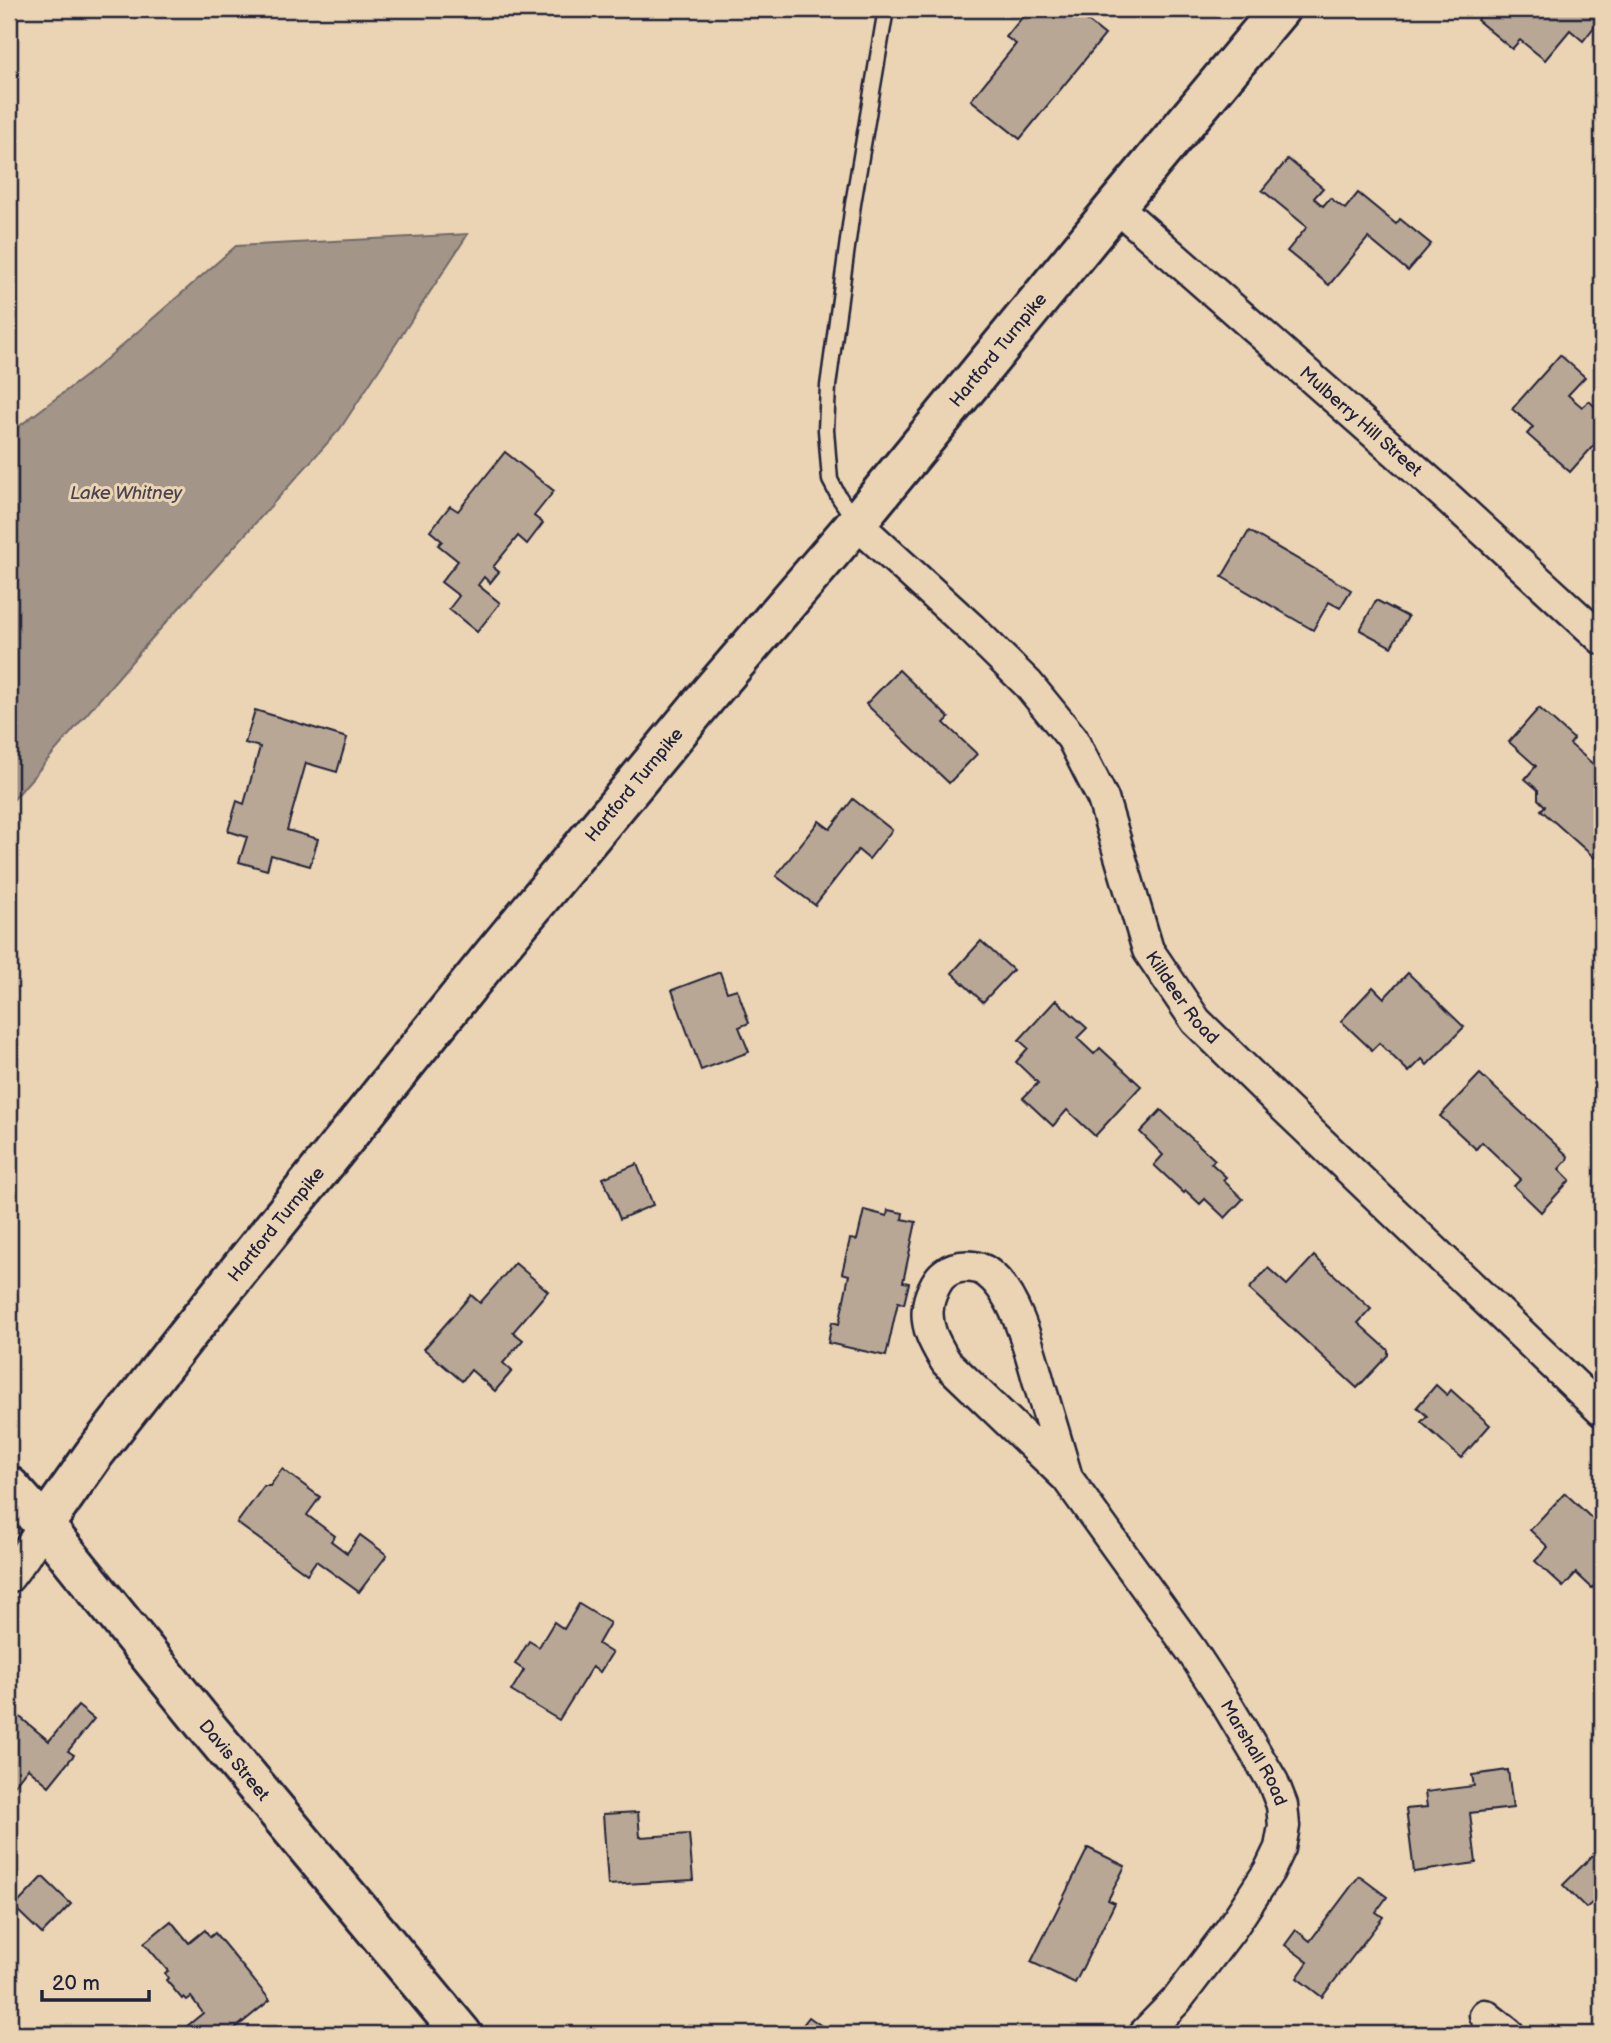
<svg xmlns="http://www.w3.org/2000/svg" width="1611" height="2043" font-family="'Balsamiq Sans',sans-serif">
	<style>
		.water { fill: #a39588; stroke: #6f6769; stroke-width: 2 }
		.building { fill: #b8a795; stroke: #22223b; stroke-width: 2 }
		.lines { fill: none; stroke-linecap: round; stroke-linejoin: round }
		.service-casing { stroke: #22223b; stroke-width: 19 }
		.minor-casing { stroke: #22223b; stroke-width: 35 }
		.secondary-casing { stroke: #22223b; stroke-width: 44 }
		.service { stroke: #ead4b3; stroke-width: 14 }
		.minor { stroke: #ead4b3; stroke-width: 30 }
		.secondary { stroke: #ead4b3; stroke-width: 38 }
		.labels { text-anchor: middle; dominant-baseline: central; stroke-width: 6; stroke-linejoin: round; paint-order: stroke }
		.street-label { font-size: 18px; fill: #22223b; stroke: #ead4b3 }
		.water-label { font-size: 19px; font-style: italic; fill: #494452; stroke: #ead4b3 }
	</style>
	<rect width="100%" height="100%" fill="#ead4b3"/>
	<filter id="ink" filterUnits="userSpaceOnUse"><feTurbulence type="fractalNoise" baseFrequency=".0143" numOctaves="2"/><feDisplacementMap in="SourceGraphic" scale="14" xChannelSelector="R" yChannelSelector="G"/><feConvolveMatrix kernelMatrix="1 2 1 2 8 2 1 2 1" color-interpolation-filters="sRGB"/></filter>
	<g filter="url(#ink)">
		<polygon class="water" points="468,234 340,429 145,646 9,805 9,434 96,368 236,246"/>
		<g class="building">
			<polygon points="1029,9 1073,9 1105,35 1020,139 971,100 1016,44 1006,37"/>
			<polygon points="1485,9 1602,9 1602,17 1583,41 1570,30 1545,60 1520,40 1512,49 1477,20"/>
			<polygon points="1288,159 1323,188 1314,198 1323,206 1330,198 1345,209 1358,193 1396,224 1400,219 1431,244 1408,271 1368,238 1329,285 1287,251 1307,227 1262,190"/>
			<polygon points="1560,355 1585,377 1568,395 1582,407 1589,401 1602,413 1602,436 1570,472 1527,434 1533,427 1512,409"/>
			<polygon points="505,452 554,491 534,516 543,523 527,544 518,536 493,567 499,572 490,583 484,577 478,585 500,603 477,632 449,609 459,596 441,582 458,561 438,545 442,541 430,531 450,506 458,511"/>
			<polygon points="1249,531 1351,590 1340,608 1329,602 1313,630 1222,577"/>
			<polygon points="1376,600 1408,617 1391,647 1360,630"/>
			<polygon points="899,670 949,718 944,723 977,754 949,783 866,704"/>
			<polygon points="1539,708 1574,739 1570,744 1602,772 1602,854 1597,860 1541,810 1545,806 1538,799 1538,790 1525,779 1536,766 1509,742"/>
			<polygon points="255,710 347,738 337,772 306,763 287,830 318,839 310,866 271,855 267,870 239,862 247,837 228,831 237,801 244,804 260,747 245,743"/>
			<polygon points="853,799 892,830 869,859 858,850 815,905 776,876 819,821 830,829"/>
			<polygon points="981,941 1013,970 983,1002 952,973"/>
			<polygon points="720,972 727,992 737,989 749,1023 739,1027 749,1052 701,1070 672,990"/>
			<polygon points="1408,973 1464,1027 1427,1065 1422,1059 1409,1072 1379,1043 1372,1050 1341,1021 1373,987 1384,998"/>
			<polygon points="1056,1000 1087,1028 1077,1038 1094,1054 1100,1048 1141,1086 1095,1136 1067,1110 1053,1126 1023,1098 1038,1083 1016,1062 1028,1048 1019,1040"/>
			<polygon points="1480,1074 1568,1156 1567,1160 1559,1169 1570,1180 1541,1212 1514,1186 1521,1179 1482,1142 1476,1149 1440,1116"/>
			<polygon points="1161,1110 1215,1160 1211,1163 1226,1177 1223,1180 1243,1199 1225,1218 1205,1199 1200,1204 1186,1191 1184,1193 1154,1165 1163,1155 1140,1132"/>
			<polygon points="637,1164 653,1205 620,1219 603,1178"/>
			<polygon points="864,1210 887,1216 888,1210 903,1213 902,1219 916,1222 903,1282 909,1283 904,1304 898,1302 886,1356 828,1343 832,1322 839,1324 849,1275 842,1273 850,1239 857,1240"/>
			<polygon points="1314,1256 1371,1309 1358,1323 1388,1350 1388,1355 1357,1388 1249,1289 1268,1268 1287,1285"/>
			<polygon points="515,1263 548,1291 513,1332 523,1340 503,1363 512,1371 495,1391 471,1370 462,1381 424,1349 471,1295 480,1303"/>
			<polygon points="1436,1385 1447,1395 1451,1390 1490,1425 1461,1458 1421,1422 1427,1416 1417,1407"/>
			<polygon points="282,1469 320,1497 307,1515 335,1536 331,1541 347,1553 360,1535 387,1555 359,1592 316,1561 307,1574 237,1523 264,1486 270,1486"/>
			<polygon points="1565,1493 1602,1528 1602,1577 1592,1588 1576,1573 1563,1587 1535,1561 1548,1547 1530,1530"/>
			<polygon points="579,1604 610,1623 598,1644 612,1653 600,1672 592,1667 559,1720 511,1691 524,1670 515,1664 529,1641 539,1647 554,1622 564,1629"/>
			<polygon points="78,1706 94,1719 68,1751 74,1755 49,1786 28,1768 9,1792 9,1720 15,1713 49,1741"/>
			<polygon points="1508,1770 1513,1808 1470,1813 1476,1863 1414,1872 1406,1809 1427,1807 1425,1792 1474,1786 1472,1775"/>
			<polygon points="638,1812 640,1837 689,1834 693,1880 608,1885 603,1814"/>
			<polygon points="1602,1846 1602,1911 1593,1902 1586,1908 1563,1885"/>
			<polygon points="1088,1848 1125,1866 1108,1900 1115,1903 1075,1983 1031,1962"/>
			<polygon points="1359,1876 1387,1897 1376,1912 1383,1917 1322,1997 1297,1978 1308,1962 1285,1945 1296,1930 1310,1941"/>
			<polygon points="43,1877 71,1904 42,1934 14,1907"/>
			<polygon points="171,1921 189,1943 205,1930 210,1937 215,1933 270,2000 232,2031 233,2032 230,2034 184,2033 188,2030 186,2027 203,2013 191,1997 187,2000 184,1997 182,1999 166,1980 168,1978 165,1973 168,1971 144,1943"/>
			<polygon points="809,2017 833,2034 796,2034"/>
		</g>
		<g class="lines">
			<g class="service-casing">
				<polyline id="service" points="855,521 839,497 830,480 826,430 828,386 853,204 886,9"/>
			</g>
			<g class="minor-casing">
				<g id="minor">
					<path id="s1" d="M1116 206 1446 496 1602 639"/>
					<path id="s2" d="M856 523 971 628 1028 684 1072 738 1103 799 1148 950 1196 1021 1285 1108 1602 1411"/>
					<path id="s3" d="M1067 1478C1059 1449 1050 1420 1041 1390 1031 1356 1018 1297 989 1274 978 1264 956 1264 944 1274 936 1280 929 1297 928 1307 925 1328 936 1345 946 1362L1067 1478 1191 1650 1227 1705 1273 1782 1282 1805 1284 1826 1280 1848 1269 1871 1231 1929 1177 2000 1144 2034"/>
					<polyline points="9,1577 24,1557 44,1525"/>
					<polyline points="1485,2015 1509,2034"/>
				</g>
			</g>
			<g class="secondary-casing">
				<g id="secondary">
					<path id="s4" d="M9 1486 44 1525 206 1726 462 2034"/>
					<path id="s5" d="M44 1525 94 1454 182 1341 492 956 710 693 856 523 1116 206 1280 9"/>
				</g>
			</g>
			<use href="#service" class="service"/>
			<use href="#minor" class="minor"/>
			<use href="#secondary" class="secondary"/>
		</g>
	</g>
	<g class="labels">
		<g class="street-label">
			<text stroke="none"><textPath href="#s5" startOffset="1514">Hartford Turnpike</textPath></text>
			<text stroke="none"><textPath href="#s1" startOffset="326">Mulberry Hill Street</textPath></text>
			<text stroke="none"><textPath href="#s5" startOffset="947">Hartford Turnpike</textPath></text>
			<text stroke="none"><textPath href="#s2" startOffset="590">Killdeer Road</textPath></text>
			<text stroke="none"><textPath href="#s5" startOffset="380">Hartford Turnpike</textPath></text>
			<text stroke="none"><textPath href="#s3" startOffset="866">Marshall Road</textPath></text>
			<text stroke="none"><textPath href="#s4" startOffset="355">Davis Street</textPath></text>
		</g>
		<g class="water-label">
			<text x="126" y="493">Lake Whitney</text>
		</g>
	</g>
	<rect width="1611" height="2043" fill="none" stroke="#ead4b3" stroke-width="35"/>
	<rect x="18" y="18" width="1576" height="2008" fill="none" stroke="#22223b" stroke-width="2.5" filter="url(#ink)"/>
	<path d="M42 1990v10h107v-10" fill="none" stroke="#22223b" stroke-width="3.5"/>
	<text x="52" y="1990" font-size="21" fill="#22223b" stroke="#ead4b3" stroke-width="5" paint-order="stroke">20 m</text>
</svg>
